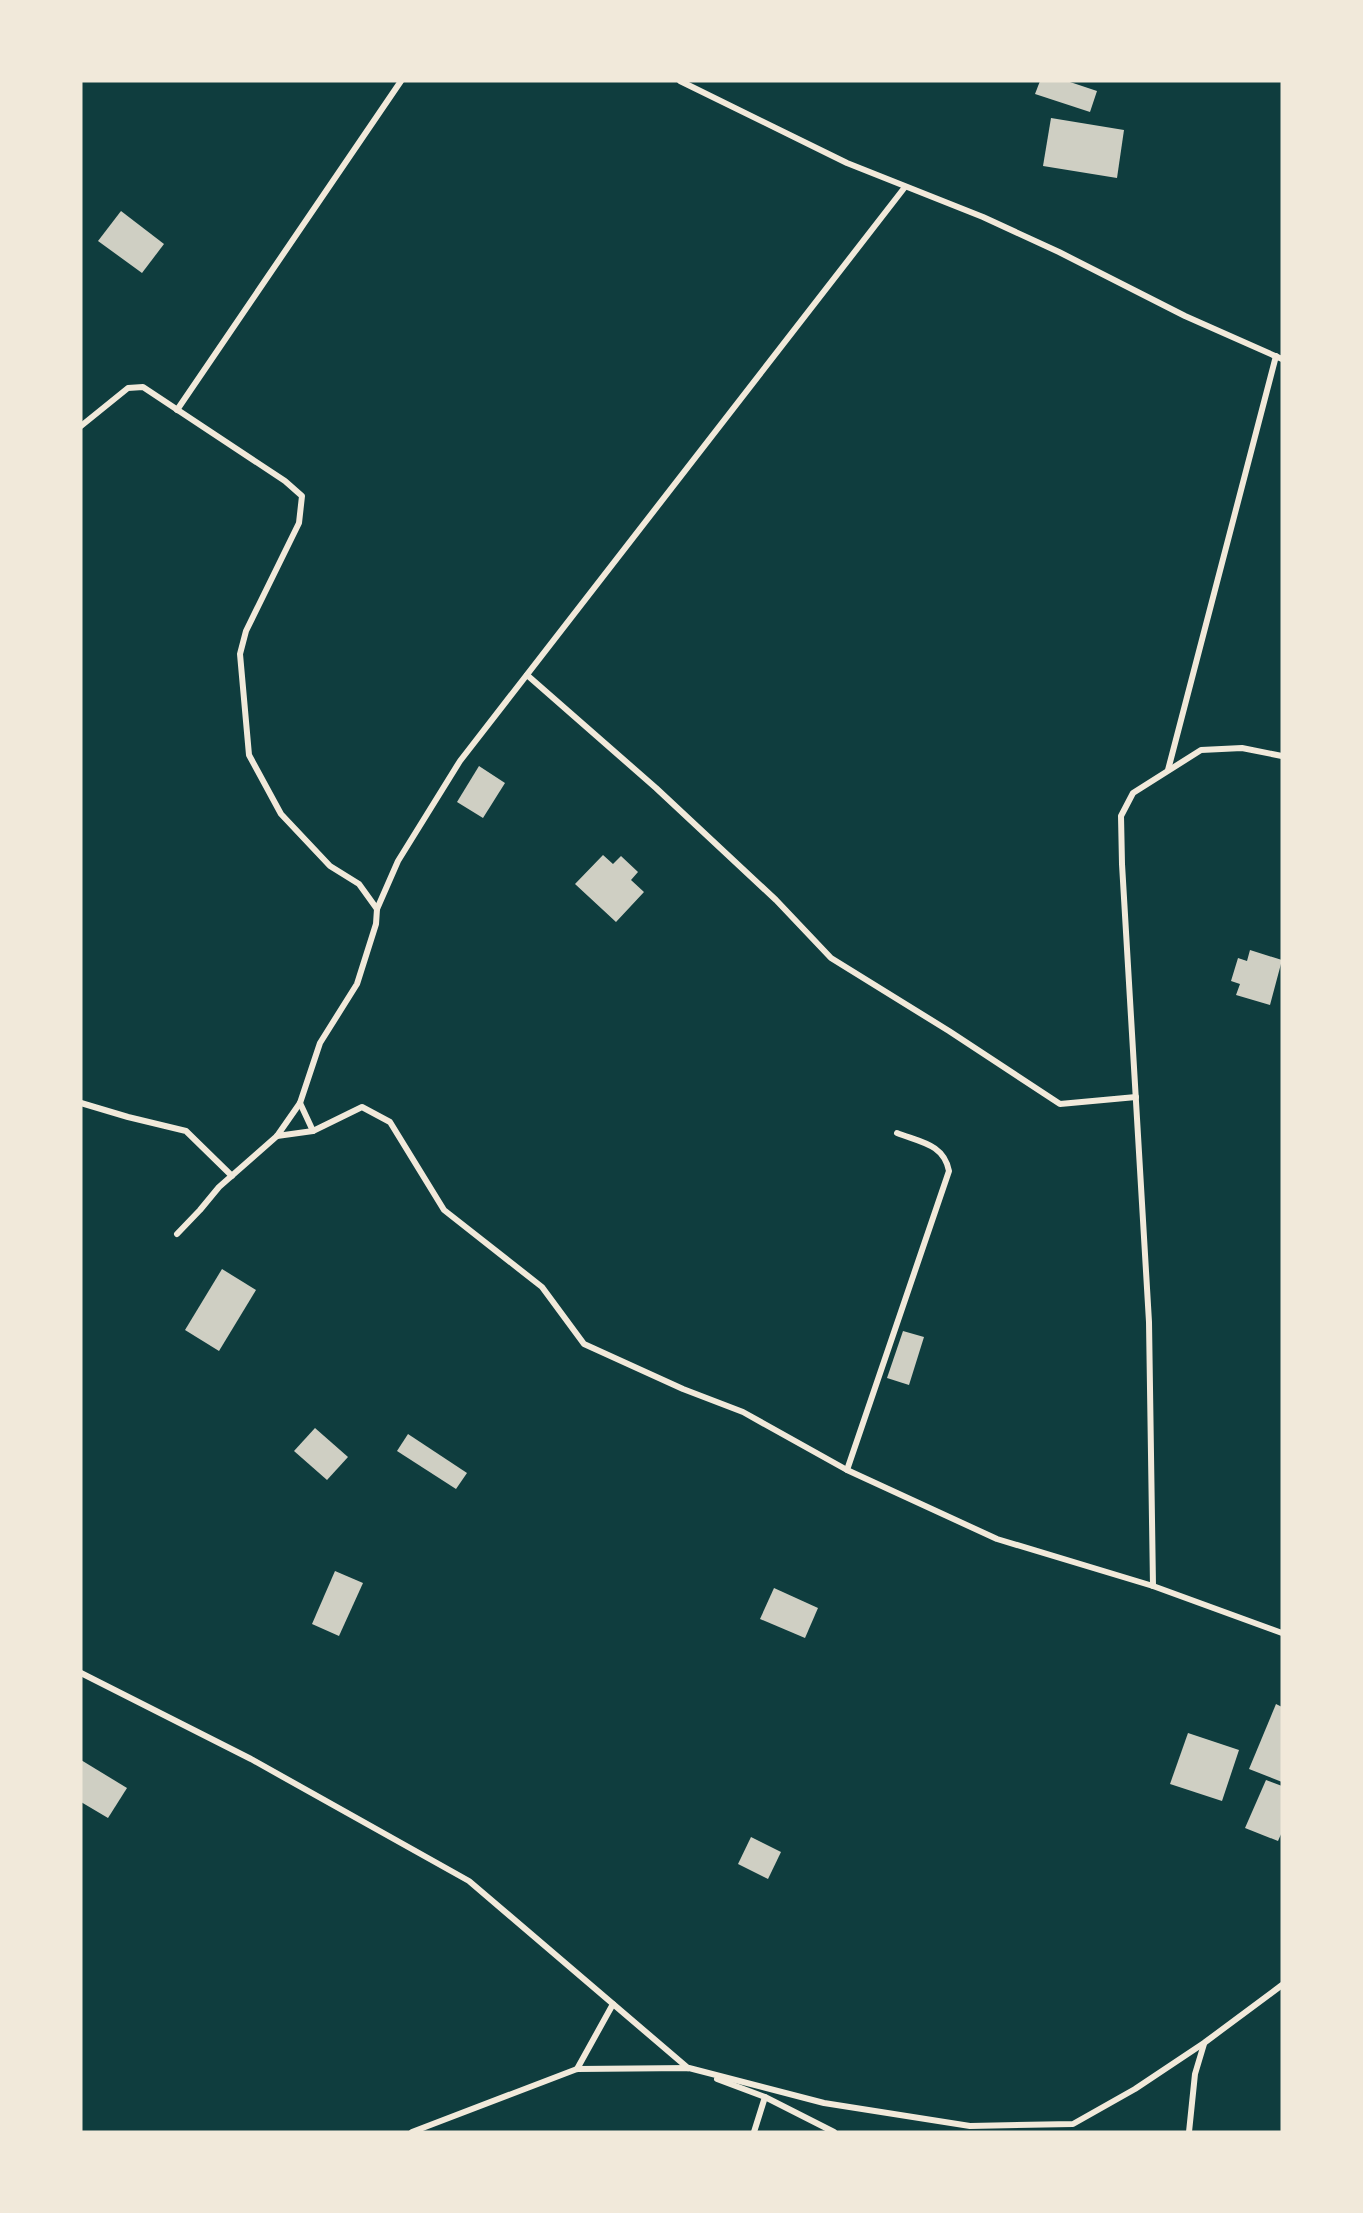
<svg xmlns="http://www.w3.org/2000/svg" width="1363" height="2213" font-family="Lora,serif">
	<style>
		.building { fill: #cfcfc3 }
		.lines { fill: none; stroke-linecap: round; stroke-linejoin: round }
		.minor { stroke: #f1e9da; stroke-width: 6 }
	</style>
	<rect width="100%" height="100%" fill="#0f3d3e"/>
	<g class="building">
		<polygon points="1040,81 1067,81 1097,91 1090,112 1035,94"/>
		<polygon points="1051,118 1124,130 1117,178 1043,166"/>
		<polygon points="121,211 164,244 142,273 98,241"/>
		<polygon points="479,766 505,783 483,818 457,802"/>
		<polygon points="603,855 613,864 621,856 638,872 631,880 644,892 616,922 575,884"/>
		<polygon points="1250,950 1282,960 1270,1005 1236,995 1240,984 1231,981 1238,958 1247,961"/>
		<polygon points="222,1269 256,1290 219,1351 185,1330"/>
		<polygon points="903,1331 924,1337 909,1385 887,1378"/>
		<polygon points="315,1428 348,1457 327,1480 294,1451"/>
		<polygon points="408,1434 467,1473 456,1489 397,1451"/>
		<polygon points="335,1571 363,1583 339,1636 312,1624"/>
		<polygon points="774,1588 818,1608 805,1638 760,1619"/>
		<polygon points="1276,1704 1282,1707 1282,1782 1249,1769"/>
		<polygon points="1188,1733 1239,1750 1222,1801 1170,1784"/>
		<polygon points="81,1760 127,1788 108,1818 81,1802"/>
		<polygon points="1266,1780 1282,1786 1282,1832 1278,1841 1245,1828"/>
		<polygon points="751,1837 781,1852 768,1879 738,1864"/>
	</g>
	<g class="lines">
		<g class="minor">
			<polyline points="680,81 847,163 983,217 1059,252 1185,316 1282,359"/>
			<polyline points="177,410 401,81"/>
			<polyline points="81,426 128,388 143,387 285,481 302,496 299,523 246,631 240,654 249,755 281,814 330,866 359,884 377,909 376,924 357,984 320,1043 300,1103 277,1136 219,1187 200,1210 177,1234"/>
			<polyline points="527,675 656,788 776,900 831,958 949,1031 1060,1104 1136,1097"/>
			<polyline points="1168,770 1276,356"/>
			<polyline points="377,909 398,861 460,761 905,187"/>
			<polyline points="81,1103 128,1117 186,1131 232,1176"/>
			<polyline points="300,1103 313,1131"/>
			<polyline points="277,1136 313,1131 362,1107 390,1122 444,1210 542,1287 584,1344 683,1389 743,1412 847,1470 997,1539 1153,1586 1282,1633"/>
			<path d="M847 1470 949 1171C944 1144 920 1142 897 1133"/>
			<polyline points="1153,1586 1149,1322 1122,864 1121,816 1133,793 1201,750 1242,748 1282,756"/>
			<polyline points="81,1673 251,1759 469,1881 688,2068"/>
			<polyline points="577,2069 613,2004"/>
			<polyline points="717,2079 765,2097 834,2132"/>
			<polyline points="412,2132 577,2069 689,2068 824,2103 970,2126 1073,2124 1135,2089 1204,2043 1282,1985"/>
			<polyline points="754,2132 765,2097"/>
			<polyline points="1189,2132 1195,2074 1204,2044"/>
		</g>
	</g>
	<rect width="1363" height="2213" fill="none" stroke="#f1e9da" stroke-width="165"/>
</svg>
